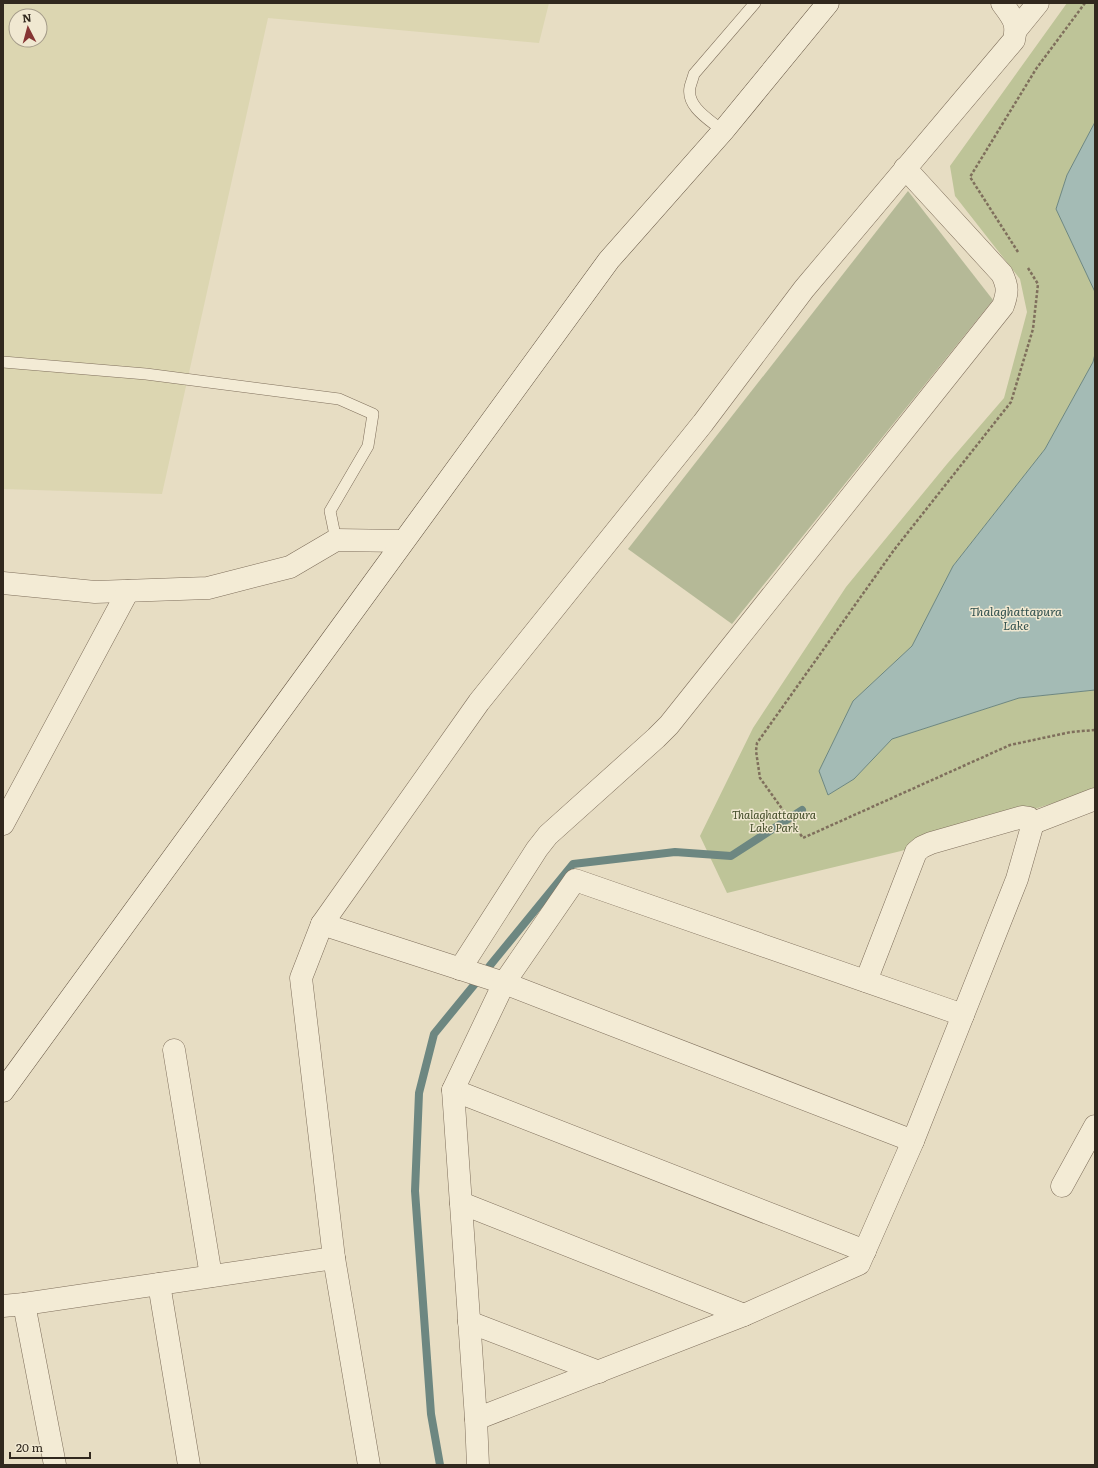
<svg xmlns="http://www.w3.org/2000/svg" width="1098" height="1468" font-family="Literata,serif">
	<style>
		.farmland { fill: #dcd6b1; fill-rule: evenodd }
		.green { fill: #bec498 }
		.cemetery { fill: #b5b997 }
		.water { fill: #a4bbb5; stroke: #6d8781 }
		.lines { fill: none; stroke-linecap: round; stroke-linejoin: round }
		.stream { stroke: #6d8781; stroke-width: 8 }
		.lane-casing { stroke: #7f6f5c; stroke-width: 12 }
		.street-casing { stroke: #7f6f5c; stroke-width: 23 }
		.secondary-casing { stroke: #61513f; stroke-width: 23 }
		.path { stroke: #7f6f5c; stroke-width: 2.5; stroke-dasharray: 3 2; stroke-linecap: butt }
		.lane { stroke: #f3ebd5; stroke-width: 11 }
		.street { stroke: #f3ebd5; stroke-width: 22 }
		.secondary { stroke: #f3ebd5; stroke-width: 22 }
		.labels { text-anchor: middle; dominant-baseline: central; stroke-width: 3; stroke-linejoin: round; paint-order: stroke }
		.park-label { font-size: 11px; font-style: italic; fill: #414b27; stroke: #f0e8d1 }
		.water-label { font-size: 12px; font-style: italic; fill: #2f4f4d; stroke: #f0e8d1 }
	</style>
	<rect width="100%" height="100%" fill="#e7ddc3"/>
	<path class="farmland" d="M3 3H549L539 43 268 18 162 494 3 489ZM16 16H40V40H16Z"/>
	<polygon class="green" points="1067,3 1095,3 1095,122 1067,175 1056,209 1095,292 1095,354 1093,362 1045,449 953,566 912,646 853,701 819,771 828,795 854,779 892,739 1019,698 1095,690 1095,790 901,851 727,893 700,836 753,728 846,587 947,464 1004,398 1027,312 1020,279 955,196 950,166"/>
	<polygon class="cemetery" points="908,191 993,300 732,624 628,549"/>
	<g class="water">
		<polygon points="1095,122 1095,292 1056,209 1067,175"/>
		<polygon points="1095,354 1095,690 1019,698 892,739 854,779 828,795 819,771 853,701 912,646 953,566 1045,449 1093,362"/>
	</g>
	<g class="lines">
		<polyline class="stream" points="440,1465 431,1414 415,1191 419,1093 434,1034 573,864 675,852 731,856 802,810"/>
		<g class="lane-casing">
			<g id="lane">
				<path d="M723 131C710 120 686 107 690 87 691 83 693 78 694 74L755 3"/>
				<polyline points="3,362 146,374 339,399 373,414 368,446 330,511 336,540"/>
			</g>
		</g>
		<g class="street-casing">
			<g id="street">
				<polyline points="1016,30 1038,3"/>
				<polyline points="3,583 95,592 208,588 290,567 336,540 403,541"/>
				<polyline points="1033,823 1095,799"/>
				<polyline points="3,824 128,591"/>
				<polyline points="322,924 504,983 913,1141 1017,879 1033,823 1029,818 1022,817 931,843 922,847 916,852 866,981"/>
				<path d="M460 969 537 849 548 835 656 738 669 725 1003 306C1008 292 1008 287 1002 274L905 168"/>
				<polyline points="174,1050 211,1276"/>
				<polyline points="453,1090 865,1251"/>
				<polyline points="913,1141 859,1264 744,1315 476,1419 453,1090 504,983 575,880 963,1015"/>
				<polyline points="1062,1186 1095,1126"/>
				<polyline points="461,1203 744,1315"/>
				<polyline points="159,1284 189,1465"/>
				<polyline points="24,1304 55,1465"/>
				<polyline points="3,1306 24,1304 334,1258"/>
				<polyline points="469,1322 599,1372"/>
				<polyline points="476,1419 478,1465"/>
				<path d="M369 1465 334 1258 301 978 322 924 479 702 703 423 804 289 1014 40C1018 22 1012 17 1002 3"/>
			</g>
		</g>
		<g class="secondary-casing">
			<polyline id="secondary" points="3,1091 609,260 723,131 828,3"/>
		</g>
		<g class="path">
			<polyline points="1018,252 970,177 1036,69 1085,3"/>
			<polyline points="1028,268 1038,284 1033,329 1011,402 894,550 757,743 756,751 760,778 803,838 1010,745 1071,732 1095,730"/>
		</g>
		<use href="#lane" class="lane"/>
		<use href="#street" class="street"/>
		<use href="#secondary" class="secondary"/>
	</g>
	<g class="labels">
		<g class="park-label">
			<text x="774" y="814">Thalaghattapura<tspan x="774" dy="13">Lake Park</tspan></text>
		</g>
		<g class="water-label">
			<text x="1016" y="611">Thalaghattapura<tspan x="1016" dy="14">Lake</tspan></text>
		</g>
	</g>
	<rect width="1098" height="1468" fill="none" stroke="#31281e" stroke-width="8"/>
	<g transform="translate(28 28) rotate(354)"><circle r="19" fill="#f0e8d1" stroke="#a49b89"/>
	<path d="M0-3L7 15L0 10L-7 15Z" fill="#863534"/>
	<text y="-6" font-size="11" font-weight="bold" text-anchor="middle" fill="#31281e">N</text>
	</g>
	<path d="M10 1452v6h80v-6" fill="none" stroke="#31281e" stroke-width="2"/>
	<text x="16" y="1452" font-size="12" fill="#31281e" stroke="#f0e8d1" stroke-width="3" paint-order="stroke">20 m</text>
</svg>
